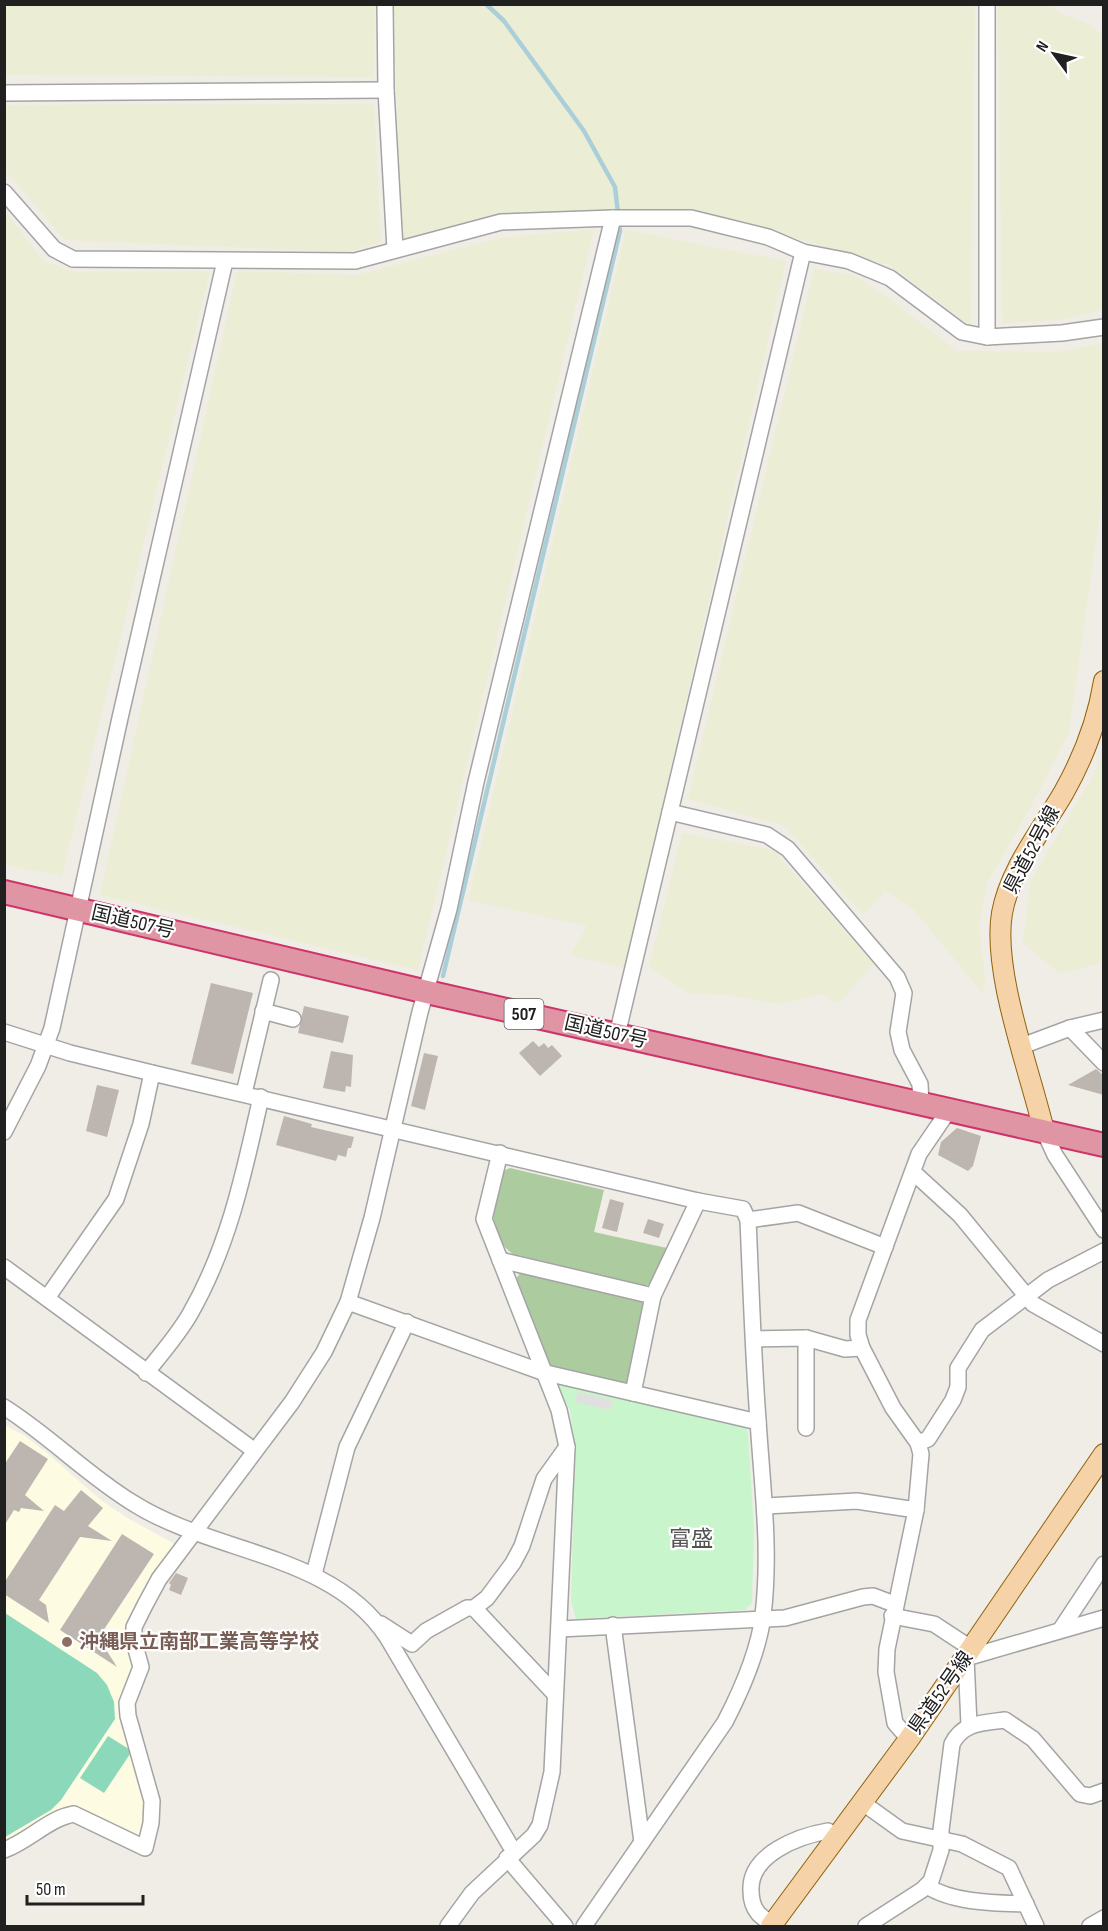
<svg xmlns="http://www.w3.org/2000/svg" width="1108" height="1931" font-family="'Sofia Sans Condensed','Noto Sans JP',sans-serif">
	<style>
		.education { fill: #fdfce3 }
		.farmland { fill: #ebedd4 }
		.forest { fill: #accb9f }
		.park { fill: #c8f5cb }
		.pitch { fill: #8cd8ba }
		.parking { fill: #e0e0e0 }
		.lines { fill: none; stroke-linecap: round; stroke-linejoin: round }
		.stream { stroke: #abcfd9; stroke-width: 4.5 }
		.building { fill: #bdb6b0 }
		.minor-casing { stroke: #a4a4a4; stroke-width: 18 }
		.major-casing { stroke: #8f630c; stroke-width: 22 }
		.highway-casing { stroke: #cd346a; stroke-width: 26 }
		.minor { stroke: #fff; stroke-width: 15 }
		.major { stroke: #f5d2a7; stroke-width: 20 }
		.highway { stroke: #e095a4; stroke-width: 22 }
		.education-dot { fill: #8d6e63; stroke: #fff; stroke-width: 2 }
		.labels { text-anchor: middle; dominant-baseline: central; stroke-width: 4.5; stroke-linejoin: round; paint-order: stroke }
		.shield { fill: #fff; stroke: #636363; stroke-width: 1.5 }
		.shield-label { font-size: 18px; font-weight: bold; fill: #202020 }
		.street-label { font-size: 20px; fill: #202020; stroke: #fff }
		.education-label { font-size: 20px; font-weight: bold; fill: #785e54; stroke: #fff; text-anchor: start }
		.quarter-label { font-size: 22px; fill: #535353; stroke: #fff }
	</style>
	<rect width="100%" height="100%" fill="#f0ede7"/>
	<polygon class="education" points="4,1425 22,1434 46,1452 102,1501 129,1519 173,1543 175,1549 154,1576 129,1682 147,1801 143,1835 137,1838 82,1811 5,1846"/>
	<g class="farmland">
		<polygon points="5,4 375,5 374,77 5,75"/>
		<polygon points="394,5 975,5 971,326 890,265 693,209 500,213 401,239"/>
		<polygon points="998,5 1054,5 1056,11 1090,25 1103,35 1103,310 1058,320 1002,323"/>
		<polygon points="374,104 381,242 348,252 65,240 13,179 5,174 5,105"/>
		<polygon points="5,211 44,262 76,272 210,271 62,876 5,865"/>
		<polygon points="594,229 418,970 100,895 237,271 356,275 500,238"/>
		<polygon points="626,230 786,261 625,968 570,955 587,926 468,900"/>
		<polygon points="814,269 853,275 887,297 957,351 1056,352 1103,343 1103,491 1069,732 1036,797 987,883 979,925 985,977 983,994 914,910 885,891 863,915 785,826 688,799"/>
		<polygon points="1103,751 1103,962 1060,974 1023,943 1031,880 1094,774"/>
		<polygon points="682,833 773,850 874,964 838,1004 822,994 778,1004 730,995 690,994 649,967"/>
	</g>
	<g class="forest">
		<path d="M510 1168 604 1190 594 1232 667 1248 651 1283 644 1287 515 1256C482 1231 495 1205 503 1171Z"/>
		<polygon points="522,1271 643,1300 646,1304 630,1381 624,1385 555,1369 546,1364 514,1281"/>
	</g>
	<polygon class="park" points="555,1382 744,1425 748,1432 754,1530 752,1603 745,1610 576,1619 571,1601 575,1448 570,1410"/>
	<g class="pitch">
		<polygon points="5,1613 97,1673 107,1685 114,1702 115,1719 61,1800 51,1810 5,1837"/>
		<polygon points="108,1736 132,1751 104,1793 80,1778"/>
	</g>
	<polygon class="parking" points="578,1392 613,1400 610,1410 575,1402"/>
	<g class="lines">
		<polyline class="stream" points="443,976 620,231 615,187 584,131 504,21 486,4"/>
	</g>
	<g class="building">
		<polygon points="211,983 253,993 233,1074 191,1064"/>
		<polygon points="304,1006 349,1016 343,1043 298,1033"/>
		<polygon points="533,1041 539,1047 544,1043 548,1048 552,1045 562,1056 540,1076 519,1053"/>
		<polygon points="331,1051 353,1055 351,1087 346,1086 345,1092 323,1088"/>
		<polygon points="424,1053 438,1056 425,1110 411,1106"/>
		<polygon points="1096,1069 1104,1076 1104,1095 1068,1085"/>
		<polygon points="97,1085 119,1090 107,1137 86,1131"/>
		<polygon points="284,1116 312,1124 311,1127 354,1137 351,1148 348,1148 346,1157 338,1155 336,1161 276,1145"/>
		<polygon points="957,1128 981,1136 973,1166 968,1171 938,1155 941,1142"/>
		<polygon points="610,1199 624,1203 617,1232 602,1228"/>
		<polygon points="648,1219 664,1224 659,1238 643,1233"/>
		<polygon points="20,1441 48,1459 25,1495 44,1511 21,1508 19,1512 14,1510 4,1526 4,1465"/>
		<polygon points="81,1490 103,1508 88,1526 112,1541 80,1537 39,1600 46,1605 49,1623 4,1594 4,1583 55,1505 64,1511"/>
		<polygon points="122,1534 154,1554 99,1637 108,1643 105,1648 117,1667 60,1630"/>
		<polygon points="176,1573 188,1578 181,1595 169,1590 171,1585 169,1583"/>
	</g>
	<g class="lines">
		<g class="minor-casing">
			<g id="minor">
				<polyline points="385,4 386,90 395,249"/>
				<polyline points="4,93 386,90"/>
				<polyline points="4,192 54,249 73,259 355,261 501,222 613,218 691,218 768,237 803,252 849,261 890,278 962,332 987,337 1062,333 1104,327"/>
				<polyline points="987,337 987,4"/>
				<polyline points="670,812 767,835 788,849 897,977 904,993 898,1032 902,1050 920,1084 921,1104"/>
				<polyline points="263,1011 293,1019"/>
				<polyline points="1070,1028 1104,1063"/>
				<path d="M4 1032 70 1053 152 1073 698 1201 743 1209 748 1220C751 1287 753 1353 758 1420 762 1485 771 1550 763 1615 759 1650 741 1691 725 1722L584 1926"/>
				<polyline points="617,1035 803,252"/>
				<polyline points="1022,1046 1070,1028 1104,1020"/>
				<polyline points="244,1093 271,980"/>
				<polyline points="1044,1131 1055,1155 1104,1230"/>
				<polyline points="4,1132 38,1066 52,1028 120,718 225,261"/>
				<polyline points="913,1172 960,1215 1033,1304 1104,1344"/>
				<polyline points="748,1220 798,1213 885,1247"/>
				<polyline points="500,1260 653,1296"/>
				<polyline points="4,1267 255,1451"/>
				<polyline points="47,1298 116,1199 141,1124 152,1073"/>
				<polyline points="348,1302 542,1372 758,1422"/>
				<polyline points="806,1338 806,1428"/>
				<polyline points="754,1339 806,1338 845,1349 862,1348"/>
				<path d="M146 1373C161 1354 178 1335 190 1314 229 1246 244 1173 261 1097"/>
				<polyline points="633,1393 653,1296 698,1201"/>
				<path d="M4 1407C50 1436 87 1475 133 1503 213 1554 332 1553 387 1637L514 1852"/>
				<polyline points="918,1443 928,1439 953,1400 958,1387 958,1368 982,1330 1048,1280 1104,1251"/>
				<polyline points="766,1506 857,1501 916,1510"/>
				<polyline points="314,1574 347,1447 407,1322"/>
				<polyline points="474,1608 554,1693"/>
				<polyline points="892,1616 934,1624 972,1649"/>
				<polyline points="381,1624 412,1644 426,1631 467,1608 474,1608 487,1598 513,1563 522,1546 544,1479 567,1447"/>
				<polyline points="613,1625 642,1842"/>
				<polyline points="559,1629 785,1618 863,1597 873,1596 894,1604"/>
				<polyline points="1061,1629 1104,1564"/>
				<polyline points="969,1725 966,1658 1104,1618"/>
				<polyline points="909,1739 895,1723 886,1672 887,1649 916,1510 921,1454 918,1443 893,1408 862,1348 858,1335 858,1320 919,1154 949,1110"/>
				<polyline points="863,1803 902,1831 962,1844 1009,1868 1036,1926"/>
				<path d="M4 1850C29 1841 49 1818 74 1814L145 1848 151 1823 152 1801 128 1716 127 1703 141 1667 134 1642V1627L145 1605 159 1579 292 1402 324 1352 348 1302 372 1218 420 1012 449 909 476 782 613 218"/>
				<polyline points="507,1858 565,1926"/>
				<path d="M927 1886C953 1903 995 1903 1026 1904"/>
				<path d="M772 1924C768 1921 761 1917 758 1913 753 1907 751 1898 751 1891 749 1854 799 1836 828 1831L837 1837"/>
				<polyline points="448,1926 472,1893 534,1835 540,1825 552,1772 567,1447 559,1410 484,1219 500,1153"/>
				<path d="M866 1926 922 1890 931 1881 941 1850V1830L952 1744C963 1722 983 1723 1005 1720L1033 1739 1080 1794 1090 1796 1104 1791"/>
				<polyline points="1090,1926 1104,1918"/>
			</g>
		</g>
		<g class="major-casing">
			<g id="major">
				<path d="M1044 1131C1030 1071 992 972 1002 913 1010 869 1042 830 1064 792 1083 758 1098 719 1104 681"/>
				<polyline points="771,1926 909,1739 1104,1454"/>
			</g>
		</g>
		<g class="highway-casing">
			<polyline id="highway" points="4,892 427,992 1104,1145"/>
		</g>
		<use href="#minor" class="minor"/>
		<use href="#major" class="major"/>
		<use href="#highway" class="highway"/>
	</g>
	<circle class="education-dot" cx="67" cy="1642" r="6"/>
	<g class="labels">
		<rect class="shield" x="504.5" y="999" width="39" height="30" rx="4.5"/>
		<g class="shield-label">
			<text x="524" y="1014">507</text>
		</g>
		<g class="street-label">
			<text transform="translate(1032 850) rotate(-62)">県道52号線</text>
			<text transform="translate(133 922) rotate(13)">国道507号</text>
			<text transform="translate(606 1032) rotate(13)">国道507号</text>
			<text transform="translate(941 1693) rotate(-55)">県道52号線</text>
		</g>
		<g class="education-label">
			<text x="79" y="1642">沖縄県立南部工業高等学校</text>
		</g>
		<g class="quarter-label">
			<text x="691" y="1539">富盛</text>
		</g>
	</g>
	<rect width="1108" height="1931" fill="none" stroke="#202020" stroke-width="12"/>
	<g transform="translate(1054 54) rotate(303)" stroke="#ffffff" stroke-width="4.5" paint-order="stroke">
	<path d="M0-4.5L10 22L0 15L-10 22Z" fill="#202020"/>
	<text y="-9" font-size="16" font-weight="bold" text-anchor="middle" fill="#202020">N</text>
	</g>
	<path d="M27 1895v9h116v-9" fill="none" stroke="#202020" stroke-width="3"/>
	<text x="36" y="1895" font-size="18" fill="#202020" stroke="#ffffff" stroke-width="4.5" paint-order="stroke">50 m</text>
</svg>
